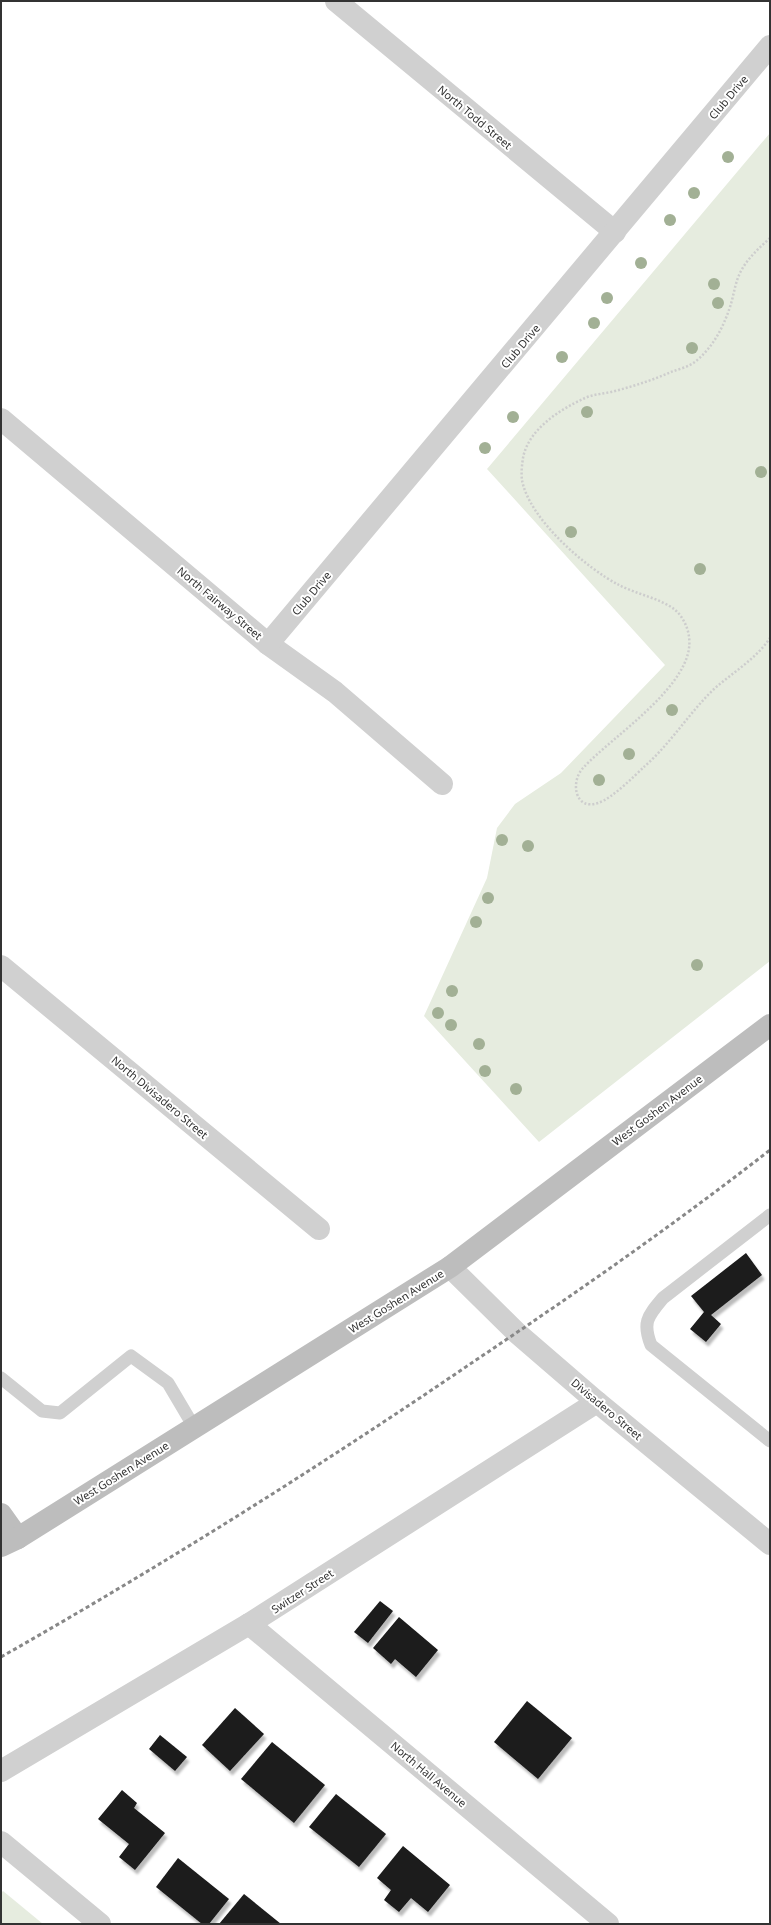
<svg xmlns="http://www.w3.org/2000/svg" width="771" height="1925" font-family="'Noto Sans',sans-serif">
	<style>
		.green { fill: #e6ecdf }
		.building { fill: #1a1a1a; filter: url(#shadow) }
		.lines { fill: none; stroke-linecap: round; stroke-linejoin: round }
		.path { stroke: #cdcdcd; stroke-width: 2.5; stroke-dasharray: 2 2; stroke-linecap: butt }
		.lane { stroke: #d0d0d0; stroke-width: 13 }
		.street { stroke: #d0d0d0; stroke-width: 22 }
		.secondary { stroke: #bdbdbd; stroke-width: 22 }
		.rail { stroke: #888; stroke-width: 3; stroke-dasharray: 4 3; stroke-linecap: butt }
		.tree { fill: #a2b095 }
		.labels { text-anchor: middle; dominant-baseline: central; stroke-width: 4; stroke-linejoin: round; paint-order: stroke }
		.street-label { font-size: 11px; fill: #333; stroke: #fff }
	</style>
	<defs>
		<filter id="shadow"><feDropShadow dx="2.5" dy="4.5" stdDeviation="1" flood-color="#0004"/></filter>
	</defs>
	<rect width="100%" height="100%" fill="#fff"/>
	<g class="green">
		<polygon points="770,133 770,961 539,1142 424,1016 487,878 497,828 515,804 561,773 665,665 487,469"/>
		<polygon points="3,1891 43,1924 1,1924 1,1893"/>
	</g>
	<g class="building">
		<polygon points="746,1253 762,1275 711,1315 721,1324 706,1342 690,1329 704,1312 691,1296"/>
		<polygon points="380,1601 393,1611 368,1643 354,1632"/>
		<polygon points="399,1617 438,1650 416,1677 395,1659 391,1664 373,1648"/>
		<polygon points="527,1701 572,1738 538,1779 494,1742"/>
		<polygon points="235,1708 264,1734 230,1771 202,1745"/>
		<polygon points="160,1735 187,1757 175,1771 149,1749"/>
		<polygon points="272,1742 325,1785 294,1823 241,1779"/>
		<polygon points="122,1790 137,1803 134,1808 165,1833 135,1870 119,1857 129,1844 98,1819"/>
		<polygon points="336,1794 386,1834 359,1867 309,1827"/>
		<polygon points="403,1846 450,1885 428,1912 411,1898 399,1912 384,1900 391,1890 377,1878"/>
		<polygon points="178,1858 229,1899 209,1924 202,1924 156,1887"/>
		<polygon points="244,1894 281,1924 219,1924"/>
	</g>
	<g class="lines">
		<path class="path" d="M770 238C759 248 748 258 741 271 735 282 734 295 730 307 723 328 713 347 696 361 689 367 679 369 671 372 653 380 634 386 615 391 604 394 592 394 583 399 559 410 528 430 523 458 522 464 521 474 522 480 529 519 586 568 619 585 636 594 659 598 674 609 682 615 688 627 689 637 696 684 611 737 583 768 570 782 575 811 598 803 613 798 633 777 645 766 671 743 689 713 714 689 732 673 756 659 770 638"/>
		<g class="lane">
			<path d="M770 1215 663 1298C648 1316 642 1322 651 1345L770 1441"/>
			<polyline points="1,1378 42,1411 60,1413 131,1356 168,1383 194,1427"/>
		</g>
		<g class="street">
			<polyline points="336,1 615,232"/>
			<polyline points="1,419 268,644 335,692 442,784"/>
			<polyline points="268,644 770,46"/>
			<polyline points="1,966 319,1229"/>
			<polyline points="450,1267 517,1333 597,1402 770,1544"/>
			<polyline points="249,1624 608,1924"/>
			<polyline points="1,1771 249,1624 597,1402"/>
			<polyline points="1,1842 100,1924"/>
		</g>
		<g class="secondary">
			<polyline points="1,1514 18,1538"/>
			<polyline points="1,1546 18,1538 450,1267 770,1025"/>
		</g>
		<path class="rail" d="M1 1657C163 1565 322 1465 476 1360 576 1293 675 1224 770 1150"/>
	</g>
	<g class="tree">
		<circle cx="728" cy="157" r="6"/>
		<circle cx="694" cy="193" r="6"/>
		<circle cx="670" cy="220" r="6"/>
		<circle cx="641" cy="263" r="6"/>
		<circle cx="714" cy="284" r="6"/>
		<circle cx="607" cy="298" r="6"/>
		<circle cx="718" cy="303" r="6"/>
		<circle cx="594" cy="323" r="6"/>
		<circle cx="692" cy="348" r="6"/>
		<circle cx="562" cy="357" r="6"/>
		<circle cx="587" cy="412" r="6"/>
		<circle cx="513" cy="417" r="6"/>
		<circle cx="485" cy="448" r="6"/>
		<circle cx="761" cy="472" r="6"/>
		<circle cx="571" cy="532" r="6"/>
		<circle cx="700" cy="569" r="6"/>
		<circle cx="672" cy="710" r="6"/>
		<circle cx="629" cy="754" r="6"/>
		<circle cx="599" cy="780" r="6"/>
		<circle cx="502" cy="840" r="6"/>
		<circle cx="528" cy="846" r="6"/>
		<circle cx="488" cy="898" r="6"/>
		<circle cx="476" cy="922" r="6"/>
		<circle cx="697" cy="965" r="6"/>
		<circle cx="452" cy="991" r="6"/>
		<circle cx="438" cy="1013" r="6"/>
		<circle cx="451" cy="1025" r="6"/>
		<circle cx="479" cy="1044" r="6"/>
		<circle cx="485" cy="1071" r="6"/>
		<circle cx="516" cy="1089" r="6"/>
	</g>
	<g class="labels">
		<g class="street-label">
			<text transform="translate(728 97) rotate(-50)">Club Drive</text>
			<text transform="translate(475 117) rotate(40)">North Todd Street</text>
			<text transform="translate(520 346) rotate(-50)">Club Drive</text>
			<text transform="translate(311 593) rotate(-50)">Club Drive</text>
			<text transform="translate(220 603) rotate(40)">North Fairway Street</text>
			<text transform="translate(160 1097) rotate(40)">North Divisadero Street</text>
			<text transform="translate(657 1110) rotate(-37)">West Goshen Avenue</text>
			<text transform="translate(396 1301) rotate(-32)">West Goshen Avenue</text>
			<text transform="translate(607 1409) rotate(40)">Divisadero Street</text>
			<text transform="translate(121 1473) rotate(-32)">West Goshen Avenue</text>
			<text transform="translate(302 1591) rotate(-33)">Switzer Street</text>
			<text transform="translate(429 1774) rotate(40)">North Hall Avenue</text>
		</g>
	</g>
	<rect width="771" height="1925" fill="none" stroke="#333333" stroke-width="4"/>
</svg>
